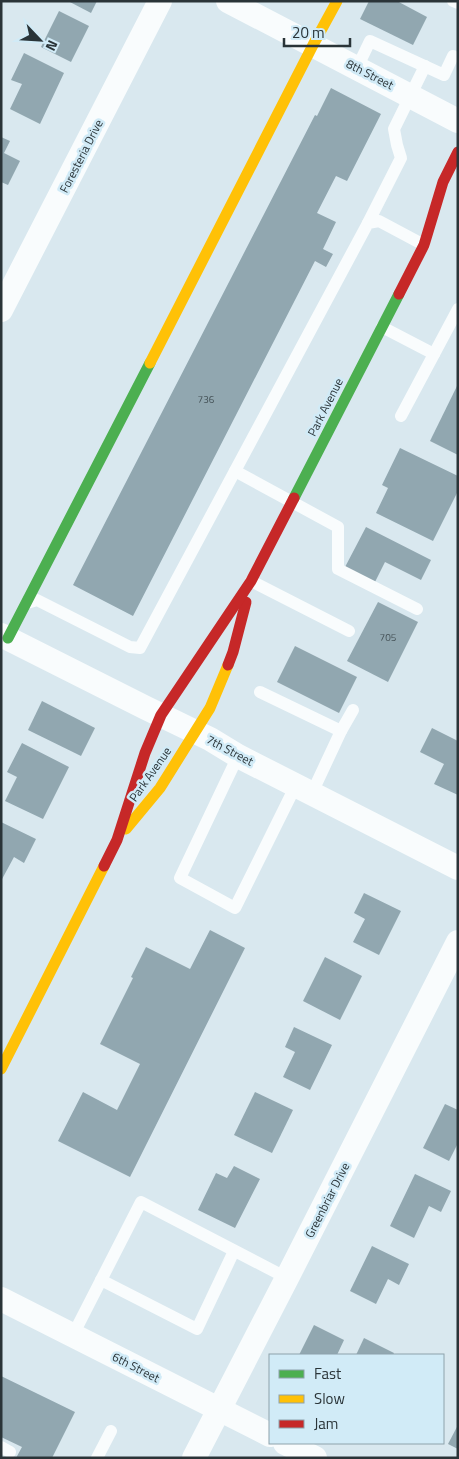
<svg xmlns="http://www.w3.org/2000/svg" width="459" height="1459" font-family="'Titillium Web',sans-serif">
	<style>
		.building { fill: #91a7b0 }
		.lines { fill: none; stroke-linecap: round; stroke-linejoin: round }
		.lane { stroke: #f9fcfd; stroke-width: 12 }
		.street { stroke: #f9fcfd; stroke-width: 24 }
		.fast { stroke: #4caf50; stroke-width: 11 }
		.slow { stroke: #ffc107; stroke-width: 11 }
		.jam { stroke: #c62828; stroke-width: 11 }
		.labels { text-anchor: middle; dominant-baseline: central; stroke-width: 5; stroke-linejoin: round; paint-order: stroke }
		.number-label { font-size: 10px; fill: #445156 }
		.street-label { font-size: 12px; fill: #2a3438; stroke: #d1ebf7 }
	</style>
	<rect width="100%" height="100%" fill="#d9e8ef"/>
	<g class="building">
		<polygon points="68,1 97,1 91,13"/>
		<polygon points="369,1 397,1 427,17 413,45 360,19"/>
		<polygon points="59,11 89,26 71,62 41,47"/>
		<polygon points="24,53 64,73 40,124 10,109 22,84 11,80"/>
		<polygon points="331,88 381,114 347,181 336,176 317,213 336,222 323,249 333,254 326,267 315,261 133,616 73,585 315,115 317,116"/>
		<polygon points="1,137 10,141 4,153 20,161 8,185 1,182"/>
		<polygon points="458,384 458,455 430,441"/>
		<polygon points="400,448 458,476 458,491 433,541 376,513 388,488 382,485"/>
		<polygon points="366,527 431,560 421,580 385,562 374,584 344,569"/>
		<polygon points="378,602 418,622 388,682 347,661"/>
		<polygon points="295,646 357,677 339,713 277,682"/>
		<polygon points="42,701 95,728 81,756 28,730"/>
		<polygon points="432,728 458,741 458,795 434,784 444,764 420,752"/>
		<polygon points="22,743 69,767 43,819 5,801 17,777 7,772"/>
		<polygon points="1,822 36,839 24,863 14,857 1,881"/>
		<polygon points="364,893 401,911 379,955 353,942 365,919 354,913"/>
		<polygon points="210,930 245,948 130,1177 58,1141 83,1092 117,1110 140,1064 100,1044 133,978 131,977 146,947 190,969"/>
		<polygon points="325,957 362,976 340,1020 303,1001"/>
		<polygon points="294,1027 332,1045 310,1090 283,1077 295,1052 285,1047"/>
		<polygon points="255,1092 293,1110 272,1153 234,1135"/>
		<polygon points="445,1104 458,1110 458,1143 449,1161 423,1148"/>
		<polygon points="234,1166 260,1179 235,1228 198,1210 216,1173 227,1178"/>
		<polygon points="415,1174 451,1191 441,1212 429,1206 414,1238 390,1226"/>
		<polygon points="372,1246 409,1264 399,1285 388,1279 376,1304 350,1291"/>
		<polygon points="314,1325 344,1340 337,1355 299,1355"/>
		<polygon points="364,1338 394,1353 393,1355 356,1355"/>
		<polygon points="1,1376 75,1412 52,1458 16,1458 22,1447 1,1437"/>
		<polygon points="458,1425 458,1449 448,1444"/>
	</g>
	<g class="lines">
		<g class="lane">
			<polyline points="453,1 458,3"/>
			<polyline points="357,68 370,41 444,75 453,56"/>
			<polyline points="368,223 401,158 397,145 394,129 425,66"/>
			<polyline points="382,327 434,354"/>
			<polyline points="401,416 458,309"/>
			<polyline points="235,471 338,527 338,569 417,609"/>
			<polyline points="251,581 349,631"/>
			<polyline points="27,603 37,600 130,647 140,648 368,223 379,221 424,245"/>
			<polyline points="260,692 341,731 312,793"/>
			<polyline points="341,731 353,710"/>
			<polyline points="238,756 180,878 235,908 296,785"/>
			<polyline points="101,1280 197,1329 234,1251"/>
			<polyline points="73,1335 141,1202 287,1278"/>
			<polyline points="1,1447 10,1452"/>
			<polyline points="97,1458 111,1431"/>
		</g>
		<g class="street">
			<polyline points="228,1 458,121"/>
			<polyline points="1,310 160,1"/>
			<polyline points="1,635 146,708 210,739 238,756 458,868"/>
			<polyline points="1,1299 270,1435"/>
			<polyline points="285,1443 315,1458"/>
			<polyline points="194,1458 287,1278 458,942"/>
		</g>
		<g class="fast">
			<polyline points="294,498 399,294"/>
			<polyline points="8,638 150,363"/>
		</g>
		<g class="slow">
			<polyline points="150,363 313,45 337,1"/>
			<polyline points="126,829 160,788 210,708 228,665"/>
			<polyline points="1,1069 104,866"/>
		</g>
		<g class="jam">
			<polyline points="399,294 424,245 443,182 458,152"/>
			<polyline points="228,665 233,652 246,602"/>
			<polyline points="104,866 117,840 145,753 161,715 251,581 294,498"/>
		</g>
	</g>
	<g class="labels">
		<g class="number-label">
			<text x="206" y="399">736</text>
			<text x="388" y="637">705</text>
		</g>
		<g class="street-label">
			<text transform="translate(370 74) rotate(27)">8th Street</text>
			<text transform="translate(81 156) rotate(-63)">Foresteria Drive</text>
			<text transform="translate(325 407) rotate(-63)">Park Avenue</text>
			<text transform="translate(230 750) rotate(28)">7th Street</text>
			<text transform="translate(150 774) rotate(-55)">Park Avenue</text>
			<text transform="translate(327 1200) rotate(-63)">Greenbriar Drive</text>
			<text transform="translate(136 1367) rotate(27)">6th Street</text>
		</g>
	</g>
	<rect width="459" height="1459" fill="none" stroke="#2a3438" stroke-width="5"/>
	<rect x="269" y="1354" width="175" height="90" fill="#d1ebf7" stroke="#8ea2ab"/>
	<rect x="279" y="1370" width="25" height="8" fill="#4caf50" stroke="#8ea2ab"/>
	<text x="314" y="1379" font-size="15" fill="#2a3438">Fast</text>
	<rect x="279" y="1395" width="25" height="8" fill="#ffc107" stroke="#8ea2ab"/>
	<text x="314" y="1404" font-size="15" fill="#2a3438">Slow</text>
	<rect x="279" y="1420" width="25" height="8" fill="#c62828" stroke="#8ea2ab"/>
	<text x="314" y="1429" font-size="15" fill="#2a3438">Jam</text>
	<g transform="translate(40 40) rotate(115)" stroke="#d1ebf7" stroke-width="4" paint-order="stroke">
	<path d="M0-4L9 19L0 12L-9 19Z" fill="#2a3438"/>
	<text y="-8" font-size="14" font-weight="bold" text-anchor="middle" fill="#2a3438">N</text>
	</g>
	<path d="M284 38v8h66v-8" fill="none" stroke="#2a3438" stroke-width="2.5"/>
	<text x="292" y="38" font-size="15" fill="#2a3438" stroke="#d1ebf7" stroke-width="4" paint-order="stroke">20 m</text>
</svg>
